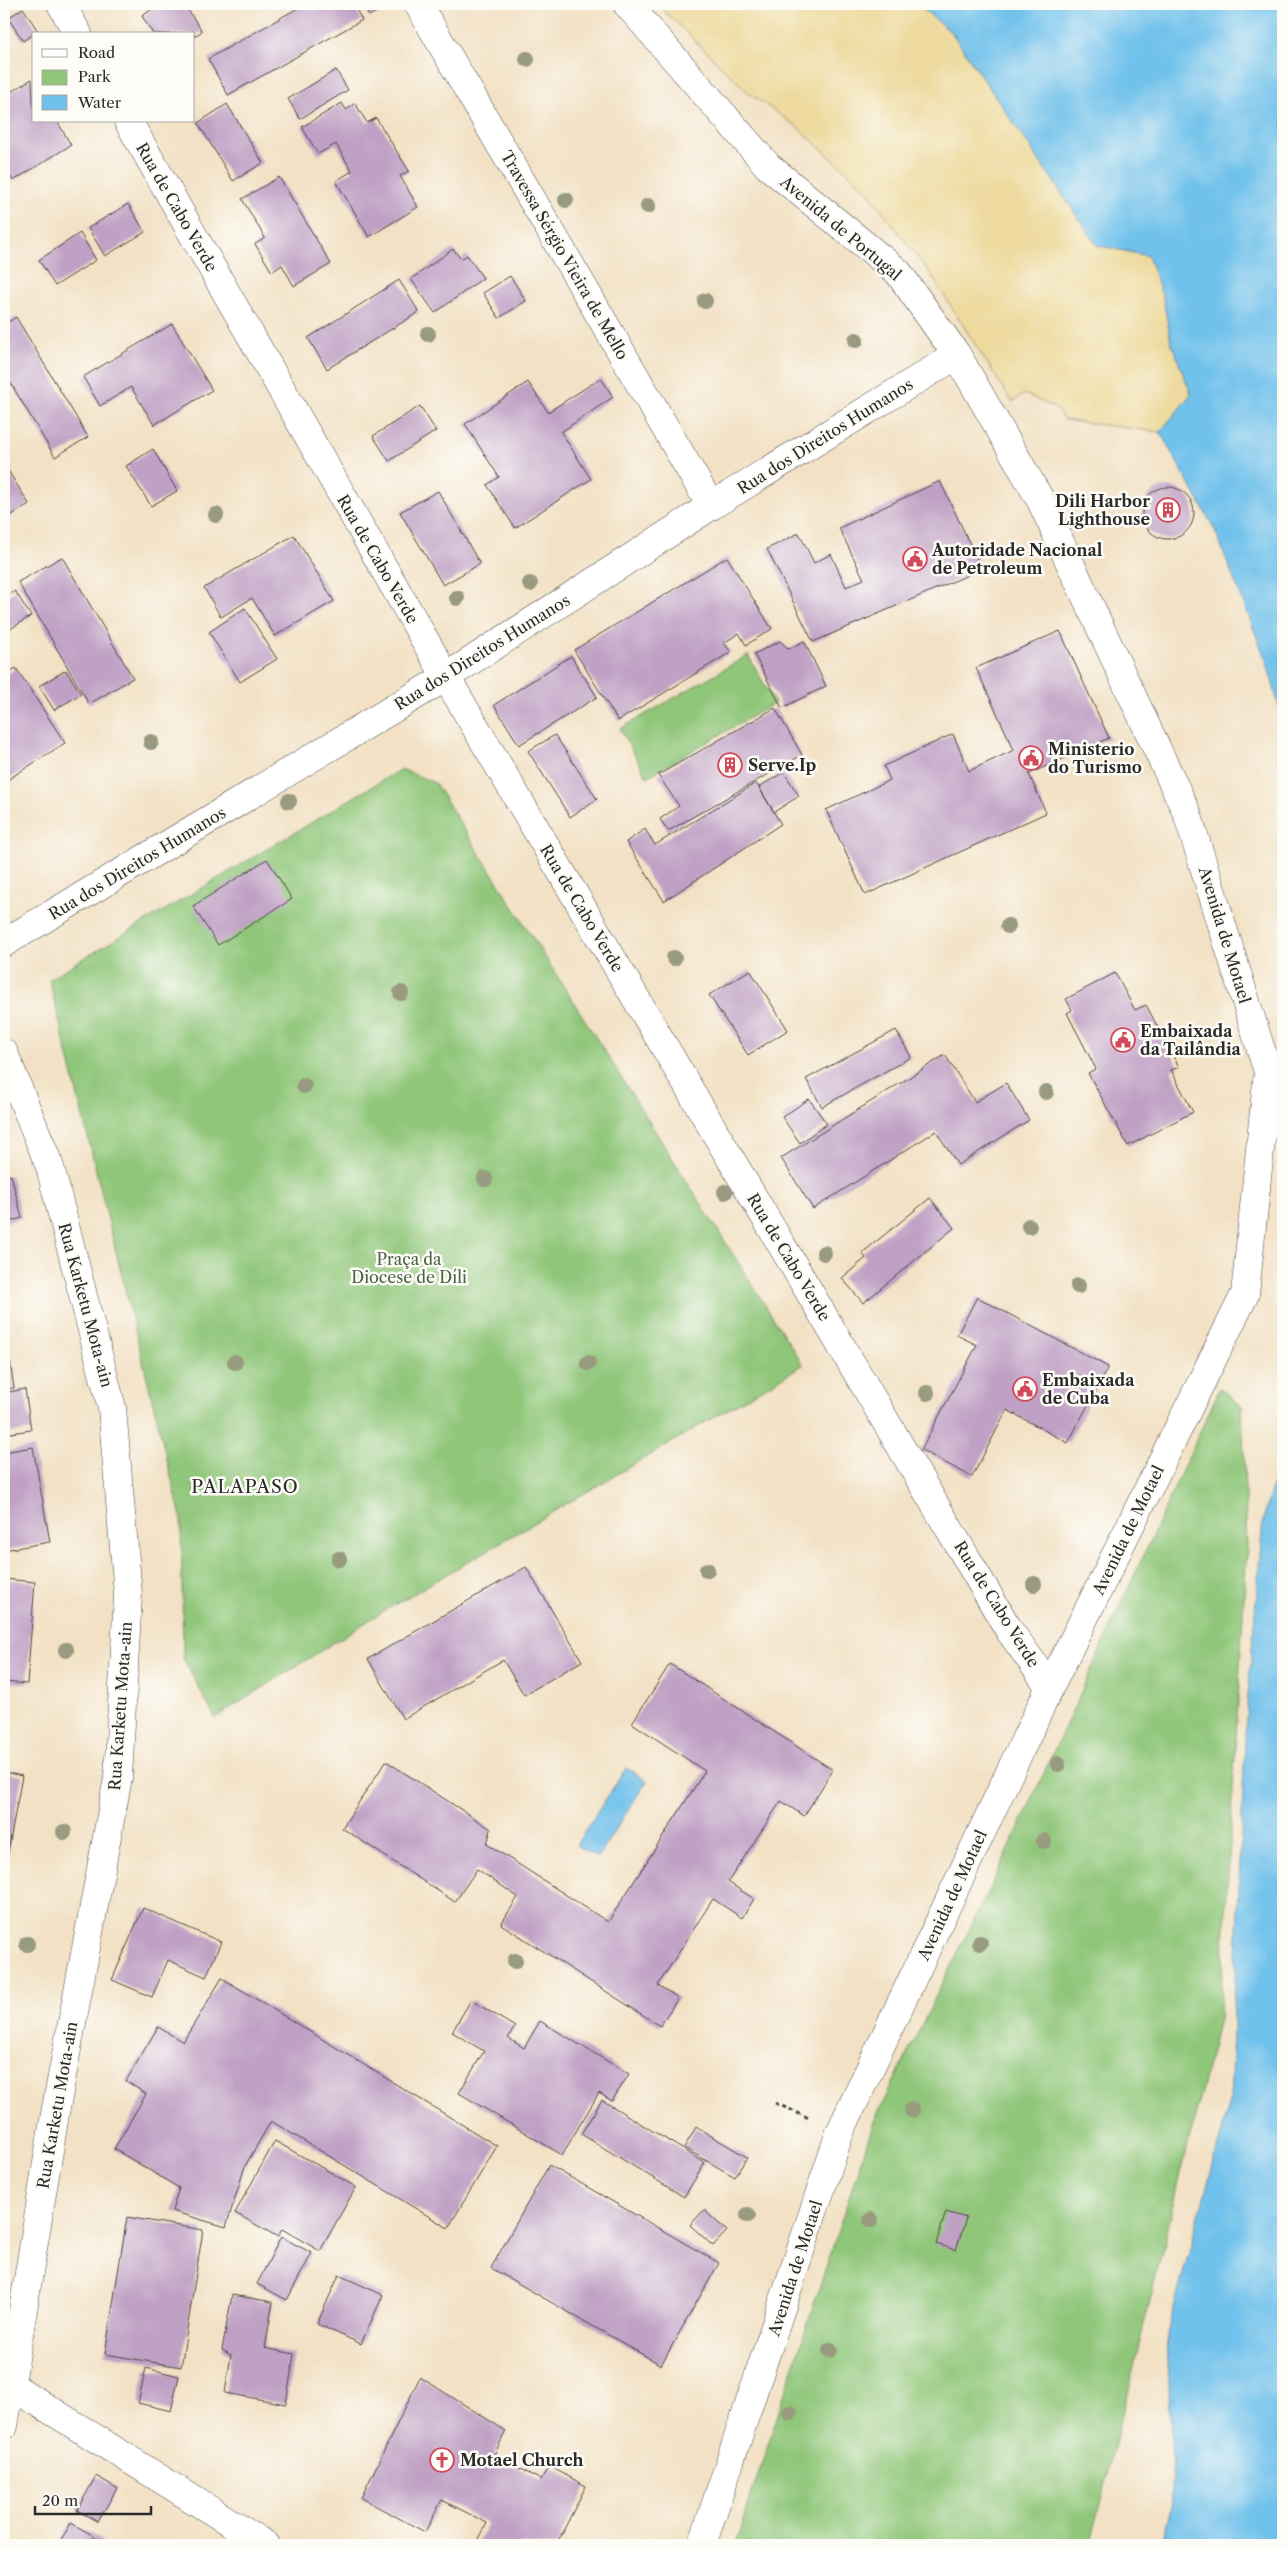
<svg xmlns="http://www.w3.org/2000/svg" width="1287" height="2549" font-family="'Libre Caslon Text',serif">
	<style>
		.green { fill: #8fc679; stroke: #5d7852 }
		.sand { fill: #eeda9e; stroke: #8c8264 }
		.water { fill: #6fc1eb; stroke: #4d768b }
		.building { fill: #c0a1c5 }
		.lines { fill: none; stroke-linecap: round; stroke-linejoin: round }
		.minor-casing { stroke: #494642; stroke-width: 29 }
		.tertiary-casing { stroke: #494642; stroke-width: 29 }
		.secondary-casing { stroke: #494642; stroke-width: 29 }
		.path { stroke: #494642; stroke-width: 3; stroke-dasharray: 4 4; stroke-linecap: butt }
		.minor { stroke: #fff; stroke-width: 28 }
		.tertiary { stroke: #fff; stroke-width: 28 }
		.secondary { stroke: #fff; stroke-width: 28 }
		.tree { fill: #989b7f }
		.labels { text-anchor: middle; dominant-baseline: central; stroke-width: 5; stroke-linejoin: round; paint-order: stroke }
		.street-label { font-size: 16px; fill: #2b2b2b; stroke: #fdfcf7 }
		.poi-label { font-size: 16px; font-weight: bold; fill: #2b2b2b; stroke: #fdfcf7; text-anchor: start }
		.park-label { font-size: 16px; fill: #4e6146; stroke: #fdfcf7 }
		.neighbourhood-label { font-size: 18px; letter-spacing: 1px; fill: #2b2b2b; stroke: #fdfcf7 }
	</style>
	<rect width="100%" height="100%" fill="#fdfcf7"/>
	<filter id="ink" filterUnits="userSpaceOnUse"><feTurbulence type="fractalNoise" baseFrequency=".02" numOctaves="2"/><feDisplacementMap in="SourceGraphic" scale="10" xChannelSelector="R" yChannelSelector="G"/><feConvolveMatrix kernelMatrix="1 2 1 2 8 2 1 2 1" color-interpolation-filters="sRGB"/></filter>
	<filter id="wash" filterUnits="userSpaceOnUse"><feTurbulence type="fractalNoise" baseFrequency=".0096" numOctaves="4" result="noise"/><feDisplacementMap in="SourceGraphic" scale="20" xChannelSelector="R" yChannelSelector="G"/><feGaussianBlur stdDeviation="1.12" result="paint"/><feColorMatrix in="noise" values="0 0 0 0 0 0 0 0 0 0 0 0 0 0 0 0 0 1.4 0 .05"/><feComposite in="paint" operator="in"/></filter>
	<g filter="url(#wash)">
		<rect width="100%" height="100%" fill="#f2e1c4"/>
		<g class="green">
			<polygon points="748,655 775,703 647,777 620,729"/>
			<polygon points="401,769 435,783 803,1365 379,1614 215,1718 183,1658 181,1517 49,979"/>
			<polygon points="1220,1388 1242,1406 1247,1546 1220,2015 1090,2545 735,2545 874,2121 1009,1849"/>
		</g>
		<polygon class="sand" points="657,4 917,4 952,33 1097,245 1148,256 1163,298 1171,342 1192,394 1160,432 1064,420 1057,409 1025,394 1012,402 929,272 865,188 796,126 749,93"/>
		<g class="water">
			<polygon points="917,4 1283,4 1283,720 1267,663 1214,528 1160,432 1191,394 1171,342 1163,298 1148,256 1097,245 952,33"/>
			<polygon points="1283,1445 1283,2545 1162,2545 1173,2491 1167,2333 1230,2101 1246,1718 1263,1520"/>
			<polygon points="626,1768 647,1781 597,1858 576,1845"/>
		</g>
		<g id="blocks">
			<g class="building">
				<polygon points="160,4 184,4 202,31 194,37 194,34 153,34 142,16"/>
				<polygon points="305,4 353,4 362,20 228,95 208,59"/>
				<polygon points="362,4 382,4 384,8 369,16"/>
				<polygon points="23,8 38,31 23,41 8,18"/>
				<polygon points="336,70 348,90 300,119 288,99"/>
				<polygon points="32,79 34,121 57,121 71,145 13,181 4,165 4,96"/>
				<polygon points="342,103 346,110 355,103 367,123 376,118 409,171 400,176 418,207 369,237 336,181 352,171 336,144 318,154 302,127"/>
				<polygon points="227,104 263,163 233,181 198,123"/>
				<polygon points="279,177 331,264 294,286 282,265 272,272 255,244 265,238 242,199"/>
				<polygon points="128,204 145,232 105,256 88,228"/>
				<polygon points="80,233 96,260 55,286 39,260"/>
				<polygon points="453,249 461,259 467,255 483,278 435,313 411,279"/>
				<polygon points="510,276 526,301 499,318 483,293"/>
				<polygon points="399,280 419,312 327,369 308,338"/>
				<polygon points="16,317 88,437 55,457 4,372 4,325"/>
				<polygon points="172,324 212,390 154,425 131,387 100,406 83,377"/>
				<polygon points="601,378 613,397 561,432 591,479 515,528 487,485 499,477 465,424 528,382 548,412"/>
				<polygon points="420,406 436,431 389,461 373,436"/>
				<polygon points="153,449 177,491 151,506 126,466"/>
				<polygon points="4,464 29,504 4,520"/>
				<polygon points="940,481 982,569 813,642 767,549 799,533 814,563 831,554 846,587 864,579 839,528"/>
				<circle cx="1168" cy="513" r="26"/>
				<polygon points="438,491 480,564 443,585 400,512"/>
				<polygon points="294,535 334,601 275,636 252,598 221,617 204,588"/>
				<polygon points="62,557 133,678 89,704 18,582"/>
				<polygon points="727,557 772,629 746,645 739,633 724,643 731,652 618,721 574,650"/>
				<polygon points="15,591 31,616 7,631 4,626 4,598"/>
				<polygon points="245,608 277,659 240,682 209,632"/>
				<polygon points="1060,631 1109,738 1029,774 1046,813 865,895 826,810 890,780 884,766 953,734 969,771 1014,750 976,668"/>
				<polygon points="780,641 789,649 804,641 826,686 782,708 754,654"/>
				<polygon points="571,656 597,697 519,745 494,705"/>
				<polygon points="16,668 65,743 4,782 4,676"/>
				<polygon points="66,670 81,694 54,710 39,686"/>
				<polygon points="775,708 802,755 668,831 660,819 679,806 658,775"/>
				<polygon points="555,735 597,799 570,817 528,751"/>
				<polygon points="784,772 799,796 774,812 759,787"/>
				<polygon points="756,783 781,824 664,901 626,842 645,829 655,845"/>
				<polygon points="267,859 292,899 218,945 193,906"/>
				<polygon points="750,970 788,1030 748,1055 709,995"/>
				<polygon points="1115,973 1135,1010 1146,1005 1179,1067 1171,1070 1193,1112 1128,1146 1088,1073 1096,1069 1067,1013 1072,1010 1066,999"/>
				<polygon points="896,1030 911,1057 822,1107 806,1079"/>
				<polygon points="945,1055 975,1102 1006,1083 1029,1120 958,1165 936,1131 813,1209 781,1158"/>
				<polygon points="809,1099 827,1124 800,1143 782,1117"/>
				<polygon points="11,1175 22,1218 4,1223 4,1177"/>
				<polygon points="930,1198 954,1228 863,1303 842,1278 866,1258 862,1253"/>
				<polygon points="977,1297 1108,1367 1068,1443 1007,1410 972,1477 921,1450 977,1345 957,1335"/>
				<polygon points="4,1333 6,1333 14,1388 4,1389"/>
				<polygon points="25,1389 31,1430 4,1434 4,1393"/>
				<polygon points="33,1447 50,1542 4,1550 4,1452"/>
				<polygon points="526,1567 582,1661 524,1695 503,1660 403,1719 368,1659"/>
				<polygon points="4,1579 35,1582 27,1684 4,1682"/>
				<polygon points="670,1664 833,1770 804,1816 781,1801 728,1882 754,1899 742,1918 713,1899 658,1985 678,1998 660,2026 501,1924 518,1897 477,1869 455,1902 342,1828 386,1761 491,1829 487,1844 608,1922 705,1771 632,1723"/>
				<polygon points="4,1772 22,1776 6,1863 4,1862"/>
				<polygon points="143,1908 221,1942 206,1977 168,1960 152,1997 112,1980"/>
				<polygon points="222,1978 497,2146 448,2228 271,2121 245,2166 226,2227 172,2211 179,2188 114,2149 146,2094 126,2081 158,2027 183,2042"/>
				<polygon points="471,2000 515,2027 508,2038 524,2048 540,2021 629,2074 612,2101 599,2093 562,2155 459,2093 484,2051 452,2032"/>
				<polygon points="602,2100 705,2163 684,2197 581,2134"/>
				<polygon points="696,2127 747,2157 735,2177 684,2148"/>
				<polygon points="275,2141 356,2187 320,2251 282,2229 278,2237 235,2213"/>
				<polygon points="549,2165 719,2263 661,2365 491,2268"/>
				<polygon points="704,2210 727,2231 713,2246 690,2225"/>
				<polygon points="946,2212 966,2218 956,2250 936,2244"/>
				<polygon points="127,2217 203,2230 181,2367 105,2354"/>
				<polygon points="281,2237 312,2253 287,2300 257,2284"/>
				<polygon points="339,2275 383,2295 361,2344 317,2324"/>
				<polygon points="232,2295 273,2302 265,2348 294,2354 286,2404 225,2393 231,2355 222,2350"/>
				<polygon points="146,2368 179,2376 171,2411 138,2403"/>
				<polygon points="420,2377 506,2431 494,2455 541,2480 549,2466 586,2486 556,2545 476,2545 487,2523 442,2500 425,2532 361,2498"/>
				<polygon points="96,2476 117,2488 98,2522 77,2510"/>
				<polygon points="71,2523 103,2541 100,2545 58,2545"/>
				<polygon points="223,2539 232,2545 219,2545"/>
			</g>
		</g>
	</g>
	<g filter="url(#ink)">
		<use href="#blocks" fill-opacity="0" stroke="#494642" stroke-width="1"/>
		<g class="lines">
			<g class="minor-casing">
				<g id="minor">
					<polyline points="61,4 78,34"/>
					<polyline points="418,4 711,506"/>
					<polyline points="128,121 446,677 1009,1630 1050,1687"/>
				</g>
			</g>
			<g class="tertiary-casing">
				<g id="tertiary">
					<polyline points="4,943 446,677 711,506 957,355"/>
					<polyline points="4,1053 50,1167 112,1408 128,1594 118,1778 56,2108 4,2426"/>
					<polyline points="4,2381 266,2545"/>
				</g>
			</g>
			<g class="secondary-casing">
				<polyline id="secondary" points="627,4 768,166 898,272 957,355 1041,501 1187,813 1268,1072 1245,1294 1050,1687 840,2132 702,2545"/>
			</g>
			<polyline class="path" points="775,2103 809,2118"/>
			<use href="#minor" class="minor"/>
			<use href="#tertiary" class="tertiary"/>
			<use href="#secondary" class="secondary"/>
		</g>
		<g class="tree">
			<circle cx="527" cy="59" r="8"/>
			<circle cx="566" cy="200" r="8"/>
			<circle cx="648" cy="206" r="8"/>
			<circle cx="705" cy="301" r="8"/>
			<circle cx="428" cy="334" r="8"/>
			<circle cx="856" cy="340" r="8"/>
			<circle cx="216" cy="515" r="8"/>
			<circle cx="530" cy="584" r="8"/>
			<circle cx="457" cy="598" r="8"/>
			<circle cx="151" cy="742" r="8"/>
			<circle cx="289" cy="801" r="8"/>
			<circle cx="1008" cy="926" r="8"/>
			<circle cx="674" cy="958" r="8"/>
			<circle cx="401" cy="993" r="8"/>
			<circle cx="304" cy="1086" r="8"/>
			<circle cx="1046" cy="1092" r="8"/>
			<circle cx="485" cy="1179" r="8"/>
			<circle cx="725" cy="1192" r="8"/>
			<circle cx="1029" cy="1226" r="8"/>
			<circle cx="824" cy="1253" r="8"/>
			<circle cx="1078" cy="1286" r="8"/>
			<circle cx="235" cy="1362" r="8"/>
			<circle cx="588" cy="1363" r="8"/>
			<circle cx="927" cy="1393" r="8"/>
			<circle cx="339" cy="1559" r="8"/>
			<circle cx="707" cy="1570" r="8"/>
			<circle cx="1034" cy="1584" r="8"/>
			<circle cx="66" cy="1650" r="8"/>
			<circle cx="1058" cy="1764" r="8"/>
			<circle cx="64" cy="1832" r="8"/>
			<circle cx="1044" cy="1841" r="8"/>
			<circle cx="980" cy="1943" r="8"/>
			<circle cx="27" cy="1944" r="8"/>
			<circle cx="515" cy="1961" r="8"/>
			<circle cx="912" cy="2110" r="8"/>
			<circle cx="748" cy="2215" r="8"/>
			<circle cx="871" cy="2220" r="8"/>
			<circle cx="830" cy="2350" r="8"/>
			<circle cx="790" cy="2413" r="8"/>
		</g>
	</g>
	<defs>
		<g id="building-ring" transform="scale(1.25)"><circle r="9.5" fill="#fdfcf7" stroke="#d1495b" stroke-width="1.5"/><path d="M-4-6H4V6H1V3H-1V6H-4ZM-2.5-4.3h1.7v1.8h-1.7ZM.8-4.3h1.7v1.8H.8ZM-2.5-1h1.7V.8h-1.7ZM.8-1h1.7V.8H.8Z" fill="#d1495b"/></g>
		<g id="civic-ring" transform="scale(1.25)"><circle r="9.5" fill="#fdfcf7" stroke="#d1495b" stroke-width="1.5"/><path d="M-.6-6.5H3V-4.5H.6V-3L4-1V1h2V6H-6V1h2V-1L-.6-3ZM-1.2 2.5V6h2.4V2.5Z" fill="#d1495b"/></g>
		<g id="church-ring" transform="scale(1.25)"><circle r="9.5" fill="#fdfcf7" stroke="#d1495b" stroke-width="1.5"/><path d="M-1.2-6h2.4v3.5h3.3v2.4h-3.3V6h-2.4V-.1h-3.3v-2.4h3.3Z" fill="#d1495b"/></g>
	</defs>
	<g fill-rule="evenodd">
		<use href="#building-ring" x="1168" y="510"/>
		<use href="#civic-ring" x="915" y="559"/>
		<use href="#civic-ring" x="1031" y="758"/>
		<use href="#building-ring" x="730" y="765"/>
		<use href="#civic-ring" x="1123" y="1040"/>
		<use href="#civic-ring" x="1025" y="1389"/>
		<use href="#church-ring" x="442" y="2460"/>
	</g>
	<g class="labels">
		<g class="street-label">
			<text transform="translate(177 207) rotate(60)">Rua de Cabo Verde</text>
			<text transform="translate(841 228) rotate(40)">Avenida de Portugal</text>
			<text transform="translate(565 255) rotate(60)">Travessa Sérgio Vieira de Mello</text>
			<text transform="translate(825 436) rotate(-32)">Rua dos Direitos Humanos</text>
			<text transform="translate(378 559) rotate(60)">Rua de Cabo Verde</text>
			<text transform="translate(482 652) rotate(-32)">Rua dos Direitos Humanos</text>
			<text transform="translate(137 863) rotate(-31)">Rua dos Direitos Humanos</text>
			<text transform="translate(582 908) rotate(59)">Rua de Cabo Verde</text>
			<text transform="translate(1225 935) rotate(73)">Avenida de Motael</text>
			<text transform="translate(789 1257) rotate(59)">Rua de Cabo Verde</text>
			<text transform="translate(86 1305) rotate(75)">Rua Karketu Mota-ain</text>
			<text transform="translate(1128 1530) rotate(-64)">Avenida de Motael</text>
			<text transform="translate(997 1604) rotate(58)">Rua de Cabo Verde</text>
			<text transform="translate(120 1706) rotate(-86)">Rua Karketu Mota-ain</text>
			<text transform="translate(952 1895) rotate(-65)">Avenida de Motael</text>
			<text transform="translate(57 2105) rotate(-80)">Rua Karketu Mota-ain</text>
			<text transform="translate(795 2268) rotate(-72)">Avenida de Motael</text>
		</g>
		<g class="poi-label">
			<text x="1150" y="501" text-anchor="end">Dili Harbor<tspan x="1150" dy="18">Lighthouse</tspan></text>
			<text x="932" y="550">Autoridade Nacional<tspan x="932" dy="18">de Petroleum</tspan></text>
			<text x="1048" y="749">Ministerio<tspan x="1048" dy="18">do Turismo</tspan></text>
			<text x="748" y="765">Serve.Ip</text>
			<text x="1140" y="1031">Embaixada<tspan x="1140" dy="18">da Tailândia</tspan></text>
			<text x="1042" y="1380">Embaixada<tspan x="1042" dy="18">de Cuba</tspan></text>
			<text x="460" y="2460">Motael Church</text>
		</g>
		<g class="park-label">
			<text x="409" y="1259">Praça da<tspan x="409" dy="18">Diocese de Díli</tspan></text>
		</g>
		<g class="neighbourhood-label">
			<text x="245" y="1487">PALAPASO</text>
		</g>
	</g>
	<rect width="1287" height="2549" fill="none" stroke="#fdfcf7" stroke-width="20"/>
	<rect x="32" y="32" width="162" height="90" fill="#fdfcf7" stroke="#a9a8a5"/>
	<rect x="42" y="49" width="25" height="8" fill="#ffffff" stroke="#a9a8a5"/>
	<text x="78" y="58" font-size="15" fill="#2b2b2b">Road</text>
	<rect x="42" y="70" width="25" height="15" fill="#8fc679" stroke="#a9a8a5"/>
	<text x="78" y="82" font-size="15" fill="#2b2b2b">Park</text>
	<rect x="42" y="95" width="25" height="15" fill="#6fc1eb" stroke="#a9a8a5"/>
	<text x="78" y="108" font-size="15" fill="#2b2b2b">Water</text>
	<path d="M35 2506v8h116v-8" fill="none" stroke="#2b2b2b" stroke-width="2.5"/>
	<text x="42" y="2506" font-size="15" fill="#2b2b2b" stroke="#fdfcf7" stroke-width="4" paint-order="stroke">20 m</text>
</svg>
